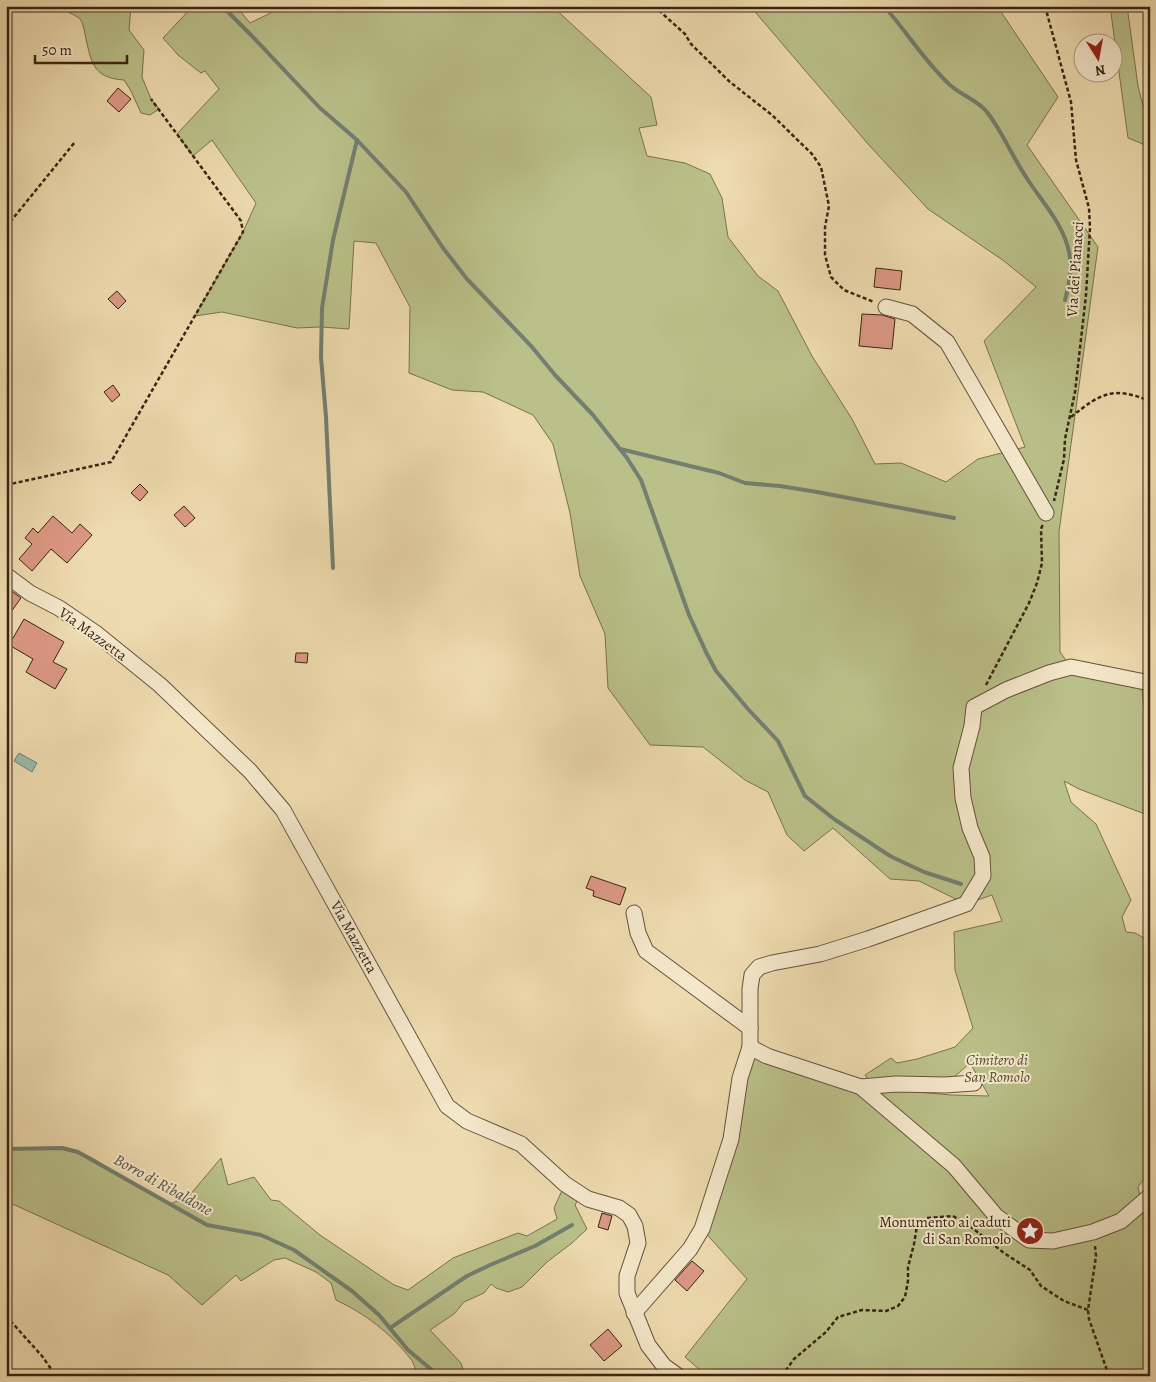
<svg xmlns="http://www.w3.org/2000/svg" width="1156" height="1382" font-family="Alegreya,serif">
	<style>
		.green { fill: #bac089; stroke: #7a724f }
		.water { fill: #99bbad; stroke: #737f70 }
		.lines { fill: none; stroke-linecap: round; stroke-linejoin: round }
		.stream { stroke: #737f70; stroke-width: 4 }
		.building { fill: #dc9884; stroke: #3a2415 }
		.minor-casing { stroke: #67523c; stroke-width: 17 }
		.path { stroke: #3a2415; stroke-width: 2.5; stroke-dasharray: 4 2.5; stroke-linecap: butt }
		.minor { stroke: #f4e8cb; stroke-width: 15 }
		.labels { text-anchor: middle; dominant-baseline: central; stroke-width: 4; stroke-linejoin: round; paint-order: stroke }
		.street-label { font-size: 15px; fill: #3a2415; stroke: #f4e8cb }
		.park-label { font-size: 15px; font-style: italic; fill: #5a4b32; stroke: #f4e8cb }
		.poi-label { font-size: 15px; fill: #3a2415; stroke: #f4e8cb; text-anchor: end }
		.water-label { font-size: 16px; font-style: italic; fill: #565143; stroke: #f4e8cb }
	</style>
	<rect width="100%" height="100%" fill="#eedbaf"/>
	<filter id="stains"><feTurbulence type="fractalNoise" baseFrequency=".004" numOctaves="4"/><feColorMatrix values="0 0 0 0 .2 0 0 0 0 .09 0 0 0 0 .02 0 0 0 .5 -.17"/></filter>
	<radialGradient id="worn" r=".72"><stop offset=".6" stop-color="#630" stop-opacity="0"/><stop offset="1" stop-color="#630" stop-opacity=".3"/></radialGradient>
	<g class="green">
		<path d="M56 6H131L129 30 144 50 142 77 151 99 159 109 150 115 141 113 131 91 124 80C92 78 91 61 85 34 84 29 83 23 80 19 77 15 61 10 56 6Z"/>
		<polygon points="193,6 236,6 250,23 279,9 291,6 552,6 651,97 657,125 639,128 647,156 685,163 710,174 722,198 728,237 758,276 778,291 812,356 852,419 875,464 901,463 946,482 978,459 1025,447 984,341 1036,287 1004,261 928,209 868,144 750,6 997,6 1058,97 1027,145 1098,247 1059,532 1060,652 1071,667 1141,682 1148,737 1150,740 1150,816 1079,789 1064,781 1071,802 1096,824 1131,900 1122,917 1126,932 1135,933 1150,941 1150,1171 1138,1187 1145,1223 1150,1221 1150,1376 707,1376 685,1357 747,1279 702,1229 750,1047 861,1087 951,1095 989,1096 970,1063 945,1085 873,1086 865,1075 891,1058 897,1063 917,1059 955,1047 973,1028 955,970 954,932 1002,921 992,895 966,904 919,881 890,879 833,828 804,851 787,835 768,792 745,780 703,747 650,745 608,688 605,634 580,576 570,513 553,444 533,415 483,392 452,390 409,373 410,307 376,243 354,241 349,329 321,327 297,328 222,312 195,316 243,232 256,203 212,140 193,156 177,134 219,89 205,71 201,73 178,55 163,38"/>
		<polygon points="1110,6 1127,6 1138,86 1142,102 1150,121 1150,147 1128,138"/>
		<path d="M62 1148 78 1152 90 1157 170 1204 189 1196 221 1158 228 1185 254 1177 271 1200 279 1201 320 1235 394 1285 408 1290 453 1258 518 1233 527 1236 557 1219 554 1208 565 1184 581 1194 575 1205 587 1229 572 1243 547 1262 522 1287 508 1292 496 1288 491 1284 484 1293 464 1302 454 1314 430 1330 461 1363 465 1376H419C415 1371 415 1364 410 1358 389 1332 366 1314 336 1300L331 1283 316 1272 285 1258 274 1260 241 1281 236 1275 202 1305 168 1275 6 1201V1149Z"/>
	</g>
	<polygon class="water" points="19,753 37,763 32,772 14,761"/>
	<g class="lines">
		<g class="stream">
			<polyline points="222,6 252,36 320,108 357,140 406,192 443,248 467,279 532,347 555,375 593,415 627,458 641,480 689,615 706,652 716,671 748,709 778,741 805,796 834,819 890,856 924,872 961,884"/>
			<path d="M884 6C907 32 925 62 950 85 961 95 977 100 987 112 1004 134 1014 161 1030 183 1044 204 1064 226 1069 252 1073 269 1069 283 1065 300"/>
			<polyline points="620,449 719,473 745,483 780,486 817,492 954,518"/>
			<polyline points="333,568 326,417 321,357 322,308 333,240 357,140"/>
			<polyline points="6,1149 62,1148 78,1152 207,1225 261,1235 294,1250 352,1291 379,1315 408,1350 439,1376"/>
			<polyline points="390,1328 467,1276 490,1265 535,1246 572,1225"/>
		</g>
	</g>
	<g class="building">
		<polygon points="118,88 131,99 119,112 107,101"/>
		<polygon points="876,268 902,271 900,290 874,287"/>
		<polygon points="117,291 126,301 118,309 108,299"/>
		<polygon points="862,314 882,315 895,319 892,349 859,346"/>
		<polygon points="113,385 120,395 112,402 104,392"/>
		<polygon points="140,484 148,492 140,501 131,493"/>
		<polygon points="184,506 195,518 185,527 174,515"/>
		<polygon points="53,516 72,533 80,524 92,535 67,563 51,549 32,571 19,559 32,544 25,538 33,528 38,533"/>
		<polygon points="6,587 21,598 6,619"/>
		<polygon points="24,619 64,642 53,662 67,669 55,689 26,672 33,659 9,645"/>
		<polygon points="296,653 308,653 307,663 295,662"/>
		<polygon points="591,876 626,888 620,905 593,896 594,891 586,888"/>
		<polygon points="602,1213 612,1216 608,1230 598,1227"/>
		<polygon points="692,1261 704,1271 687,1291 675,1280"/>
		<polygon points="608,1329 622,1346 604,1361 590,1345"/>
	</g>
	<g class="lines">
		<g class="minor-casing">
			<g id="minor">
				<polyline points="886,307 912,314 947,342 1046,513"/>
				<polyline points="6,575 30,593 59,608 97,634 160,685 250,771 283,810 447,1106 467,1121 521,1144 565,1184 588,1199 619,1208 629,1215 635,1226 638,1243 627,1276 627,1293 648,1345 664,1366 678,1376"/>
				<polyline points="634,913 638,933 646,951 750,1028"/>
				<polyline points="750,1047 767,1056 861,1087 954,1166 996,1216 1029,1240 1053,1241 1093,1232 1121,1221 1150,1196"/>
				<polyline points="861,1087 896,1084 945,1085 974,1083"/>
				<polyline points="634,1313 690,1249 702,1229 731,1139 740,1078 750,1047 750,989 752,975 759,967 772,963 820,954 868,939 966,904 983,876 982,857 970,828 963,798 961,768 972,726 974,707 1006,690 1049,673 1071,667 1150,683"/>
			</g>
		</g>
		<g class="path">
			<polyline points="654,6 685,34 691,44 730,82 772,115 812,154 821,167 829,206 825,227 825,255 831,277 844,290 874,302"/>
			<polyline points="1045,6 1071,102 1076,160 1089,208 1090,228 1086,295 1075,392 1065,439 1064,459 1054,501"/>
			<polyline points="6,227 75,142"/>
			<path d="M1071 417C1101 393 1113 386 1150 401"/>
			<polyline points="6,485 111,462 243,232 241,221 151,99"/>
			<polyline points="986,685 1029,603 1037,583 1042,563 1041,529 1043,524"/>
			<polyline points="1095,1246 1096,1256 1088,1310 1089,1319 1109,1376"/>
			<polyline points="6,1316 42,1356 56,1376"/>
			<polyline points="782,1376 794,1359 826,1332 838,1317 862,1310 886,1311 898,1306 905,1297 908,1281 908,1267 914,1244 917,1226 927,1218 953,1216 971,1227 1004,1253 1030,1270 1041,1286 1064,1301 1088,1310"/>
		</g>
		<use href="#minor" class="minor"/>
	</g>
	<defs>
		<g id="sight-disc" transform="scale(1.4375)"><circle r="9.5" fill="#8f2418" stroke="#f4e8cb"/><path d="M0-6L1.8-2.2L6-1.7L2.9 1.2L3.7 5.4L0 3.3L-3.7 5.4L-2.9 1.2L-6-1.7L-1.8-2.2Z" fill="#fff"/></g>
	</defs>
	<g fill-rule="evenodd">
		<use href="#sight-disc" x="1030" y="1231"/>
	</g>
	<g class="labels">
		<g class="street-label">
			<text transform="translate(1075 269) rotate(-86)">Via dei Pianacci</text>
			<text transform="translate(93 634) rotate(36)">Via Mazzetta</text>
			<text transform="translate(354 937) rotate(61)">Via Mazzetta</text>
		</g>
		<g class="park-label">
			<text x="997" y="1060">Cimitero di<tspan x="997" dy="17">San Romolo</tspan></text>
		</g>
		<g class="poi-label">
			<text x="1011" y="1222">Monumento ai caduti<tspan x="1011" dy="17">di San Romolo</tspan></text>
		</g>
		<g class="water-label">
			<text transform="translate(163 1185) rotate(29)">Borro di Ribaldone</text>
		</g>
	</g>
	<rect width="1156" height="1382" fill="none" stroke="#eedbaf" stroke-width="25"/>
	<rect x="8" y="8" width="1141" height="1367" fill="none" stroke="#3a2415" stroke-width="2.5"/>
	<rect x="12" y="12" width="1131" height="1357" fill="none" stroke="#3a2415"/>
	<g transform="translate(1098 58) rotate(169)"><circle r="24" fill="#f4e8cb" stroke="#aa9a82"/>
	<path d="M0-4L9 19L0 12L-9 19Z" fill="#8f2418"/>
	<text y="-8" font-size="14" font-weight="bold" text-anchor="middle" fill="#3a2415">N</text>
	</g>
	<path d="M35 55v8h92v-8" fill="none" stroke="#3a2415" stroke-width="2.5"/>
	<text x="42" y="55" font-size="15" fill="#3a2415" stroke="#f4e8cb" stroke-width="4" paint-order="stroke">50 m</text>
	<rect width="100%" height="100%" filter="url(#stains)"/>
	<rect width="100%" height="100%" fill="url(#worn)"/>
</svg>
